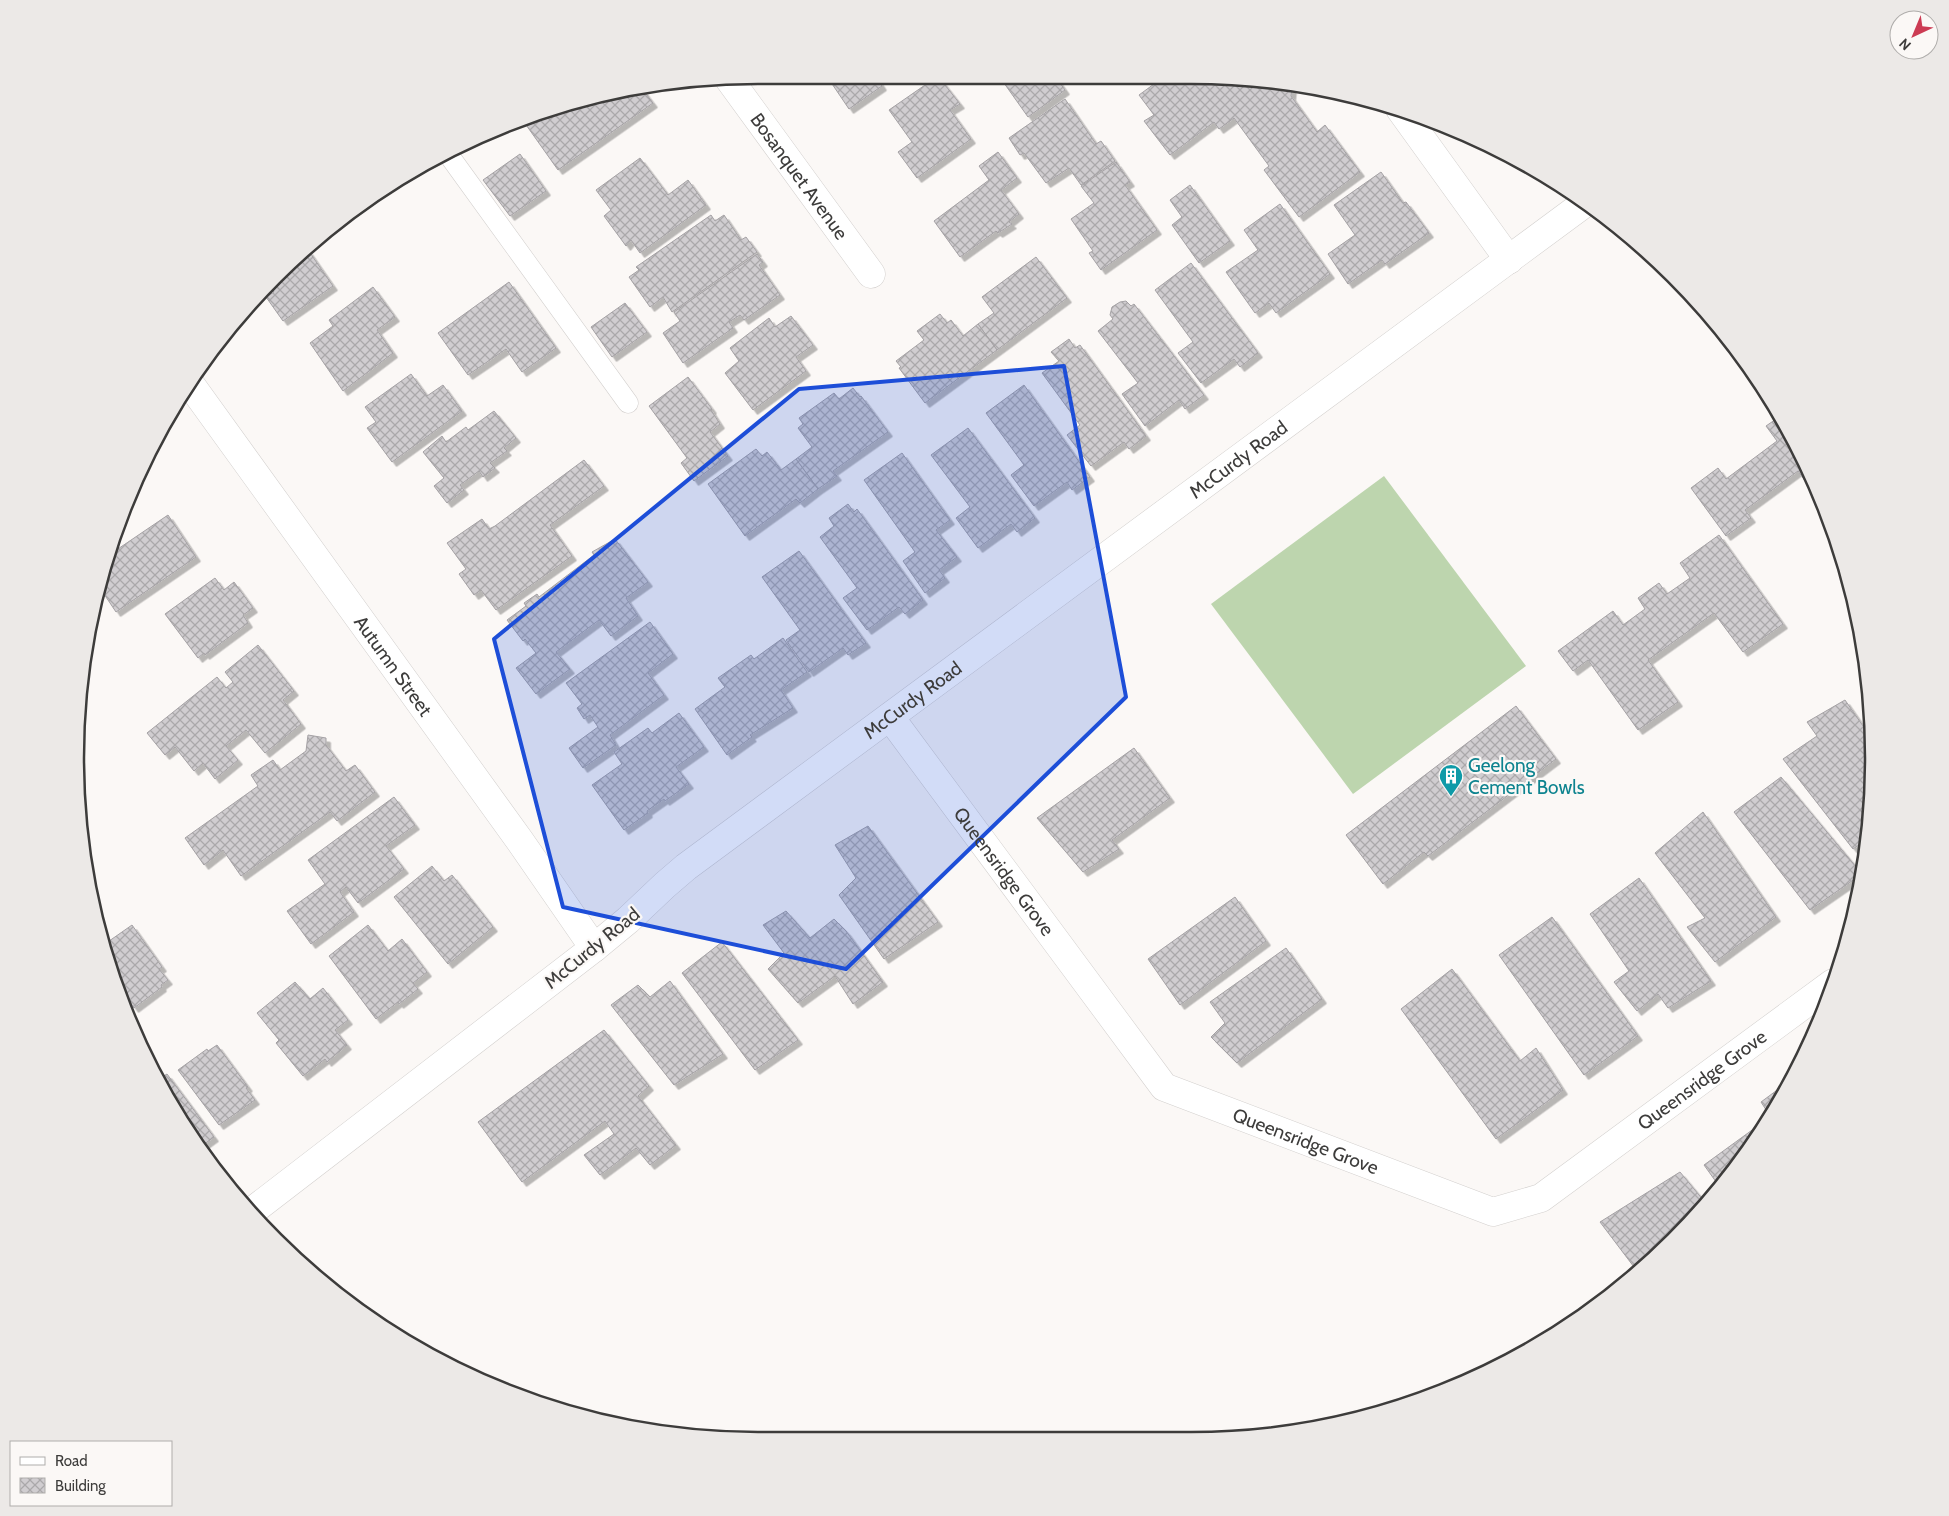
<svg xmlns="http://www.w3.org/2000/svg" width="1949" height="1516" font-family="Cabin,sans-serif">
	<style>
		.grass { fill: #bdd5ae }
		.building { fill: url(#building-cross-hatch); stroke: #a4a1a4; filter: url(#shadow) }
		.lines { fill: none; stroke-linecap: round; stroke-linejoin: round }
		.lane-casing { stroke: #d3d0ce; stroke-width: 21 }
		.street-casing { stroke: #d3d0ce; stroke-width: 29 }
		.secondary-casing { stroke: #d3d0ce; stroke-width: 29 }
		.lane { stroke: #fff; stroke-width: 20 }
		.street { stroke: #fff; stroke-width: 28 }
		.secondary { stroke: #fff; stroke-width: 28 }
		.marked { fill: #1d4ed8; fill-opacity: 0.2; stroke: #1d4ed8; stroke-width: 4; stroke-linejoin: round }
		.labels { text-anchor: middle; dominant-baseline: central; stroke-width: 4.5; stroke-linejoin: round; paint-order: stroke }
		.street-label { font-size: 19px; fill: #3d3c3b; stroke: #fbf8f6 }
		.culture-label { font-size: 19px; fill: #0d838f; stroke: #fbf8f6; text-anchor: start }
		.rim { fill: none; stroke: #3d3c3b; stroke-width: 2.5 }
	</style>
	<defs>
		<pattern id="building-cross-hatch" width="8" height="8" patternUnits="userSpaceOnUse" patternTransform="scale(1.25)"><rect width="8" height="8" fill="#d0cdd0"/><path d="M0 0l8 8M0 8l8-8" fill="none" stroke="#aaa8aa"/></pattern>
		<filter id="shadow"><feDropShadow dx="4.5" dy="4.5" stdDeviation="0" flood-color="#0004"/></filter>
	</defs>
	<rect width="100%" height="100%" fill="#fbf8f6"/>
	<polygon class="grass" points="1384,476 1526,666 1353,794 1211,604"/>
	<g class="building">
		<polygon points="826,75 875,75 882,86 849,109"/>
		<polygon points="938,76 960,104 950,110 971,139 917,178 898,152 912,142 889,110"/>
		<polygon points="999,76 1055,76 1065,90 1028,117"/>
		<polygon points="1165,76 1235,76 1292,88 1291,96 1317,132 1325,125 1360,172 1299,217 1264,170 1269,166 1234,118 1219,129 1214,122 1170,155 1144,121 1154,115 1139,95"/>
		<polygon points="643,90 653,103 558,170 524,122 581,98"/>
		<polygon points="1065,99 1096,144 1101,141 1115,161 1081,185 1069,168 1046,183 1024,153 1020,155 1009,138"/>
		<polygon points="998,152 1017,178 1001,190 1019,214 1009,222 1012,224 998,233 996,231 960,257 934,221 989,180 979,166"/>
		<polygon points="520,154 546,191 510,216 483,180"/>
		<polygon points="640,158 668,195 688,180 706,205 640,253 631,240 626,246 604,216 611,210 596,190"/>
		<polygon points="1116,162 1130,182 1125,185 1157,230 1101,270 1089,253 1093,251 1071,219 1094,203 1081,186"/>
		<polygon points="1381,172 1403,203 1406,202 1429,233 1385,264 1382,260 1348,284 1328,254 1355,235 1334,205"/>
		<polygon points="1190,185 1230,241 1199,263 1172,225 1182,217 1170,200"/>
		<polygon points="1280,204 1330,274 1276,313 1269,303 1255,313 1226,272 1258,250 1244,230"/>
		<polygon points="711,215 715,221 724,215 741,240 746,237 757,252 672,312 663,297 650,307 629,277 639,270 636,267"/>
		<polygon points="308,250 333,286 283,321 266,297 274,292 268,284 275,275"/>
		<polygon points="757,254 763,262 759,265 780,295 744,320 740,315 729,322 733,328 683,363 663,333 680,321 674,312"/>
		<polygon points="1036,257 1067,298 997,350 978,324 994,313 982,297"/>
		<polygon points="1191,263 1258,353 1240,367 1234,359 1201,383 1178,353 1193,342 1155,290"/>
		<polygon points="509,282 556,348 522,372 506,349 468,375 438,333"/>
		<polygon points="373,287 395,317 377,330 393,353 343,391 310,343 333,326 329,320"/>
		<polygon points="1126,301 1131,306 1134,304 1204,395 1185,409 1179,400 1145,426 1122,394 1138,383 1098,331 1113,319 1110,315 1112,307 1120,302"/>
		<polygon points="625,303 647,332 612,357 591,327"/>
		<polygon points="940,314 947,323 951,320 963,336 978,324 997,350 925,403 899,368 901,367 896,361 924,340 917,331"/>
		<polygon points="791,316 813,345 796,357 806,371 753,410 725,373 739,361 730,348 769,318 775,327"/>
		<polygon points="1069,339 1075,348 1080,345 1146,436 1129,449 1124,442 1091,466 1067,435 1080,425 1042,373 1059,361 1051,352"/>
		<polygon points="411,374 427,396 443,385 462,411 392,462 367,428 376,422 365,407"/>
		<polygon points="688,377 712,409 711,410 720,424 710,432 728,456 694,481 681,463 687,458 649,406"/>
		<polygon points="1024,385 1090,477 1072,490 1067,482 1034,506 1011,475 1024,465 986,413"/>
		<polygon points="853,388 860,397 861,396 888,432 833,471 837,476 818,489 796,459 812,447 798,428 803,424 799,418 834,393 839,399"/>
		<polygon points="494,411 516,438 504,448 507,451 490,463 495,468 483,477 479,471 460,485 464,490 447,503 434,486 444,478 423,452 442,436 446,442 466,427 468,430"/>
		<polygon points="1779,417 1822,497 1826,510 1798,471 1745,510 1751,518 1726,536 1691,488 1718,468 1726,479 1777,441 1766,426"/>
		<polygon points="968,428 1035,518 1017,532 1011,524 978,548 956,518 970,507 931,455"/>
		<polygon points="756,449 762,456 767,452 781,470 796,459 818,489 800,503 796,499 745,536 708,484"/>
		<polygon points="902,453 950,520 936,530 957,557 939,570 945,578 925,593 903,561 915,552 864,480"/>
		<polygon points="584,460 604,486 550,525 572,556 496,610 481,590 474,595 459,574 466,569 447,543 482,519 489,529 495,526"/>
		<polygon points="848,504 854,512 857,509 923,600 905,614 899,607 867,630 843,598 857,588 820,537 834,526 829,518"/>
		<polygon points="168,515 196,557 116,612 98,585 109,555"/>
		<polygon points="1719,535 1783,624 1743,652 1714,613 1648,660 1678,702 1638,730 1588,660 1573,671 1558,651 1613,611 1623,625 1645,609 1638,598 1659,583 1667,594 1690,578 1680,563"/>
		<polygon points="615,539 648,582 626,598 638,616 611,636 599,620 556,652 570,669 536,694 516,668 536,653 525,639 523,641 507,620 526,606 524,603 537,594 539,597 594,555 592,552"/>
		<polygon points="799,551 866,643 848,655 843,648 809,672 786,640 800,630 762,577"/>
		<polygon points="215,578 224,590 234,582 253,608 243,615 248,623 205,655 204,653 198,658 165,614"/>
		<polygon points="650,622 673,654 648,673 664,695 610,735 616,745 583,768 569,748 598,727 590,715 584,719 577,708 582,704 566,683"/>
		<polygon points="783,638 807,672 781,690 793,708 750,735 752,737 727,755 695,709 725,687 718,678 751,655 754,659"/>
		<polygon points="258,645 294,691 283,700 301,724 265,753 246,730 226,746 238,760 215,779 203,763 194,771 175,747 165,755 147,733 217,677 226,688 233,682 225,672"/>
		<polygon points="1865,667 1867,683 1859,671"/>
		<polygon points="1845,700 1872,739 1874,758 1866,840 1853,849 1783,759 1817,736 1807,722"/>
		<polygon points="1516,706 1556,759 1428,856 1424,852 1383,884 1346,835"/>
		<polygon points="679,713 704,747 676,767 689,784 665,801 664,799 647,811 648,813 624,830 592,785 622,764 614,752 648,728 652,733"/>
		<polygon points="308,735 326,738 326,745 346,771 355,765 375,792 337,821 330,812 241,876 223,850 204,865 185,838 258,786 251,775 273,760 280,770 306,751"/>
		<polygon points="1134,748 1170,798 1112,840 1119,849 1083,872 1037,818"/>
		<polygon points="1781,777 1862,874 1810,910 1734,812"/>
		<polygon points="394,797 415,825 386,846 404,869 358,903 346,887 340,892 354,912 311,944 287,911 325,884 308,860"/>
		<polygon points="1703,812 1776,917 1715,962 1687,927 1705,918 1655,853"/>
		<polygon points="868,826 938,922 884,959 839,895 856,878 835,845"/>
		<polygon points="432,866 444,881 452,875 493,927 448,964 394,897"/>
		<polygon points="1639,878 1711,981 1668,1008 1658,994 1637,1011 1614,982 1629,971 1590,914"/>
		<polygon points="1235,897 1266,941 1180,1005 1148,959"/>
		<polygon points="786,911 810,938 834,919 846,931 883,982 853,1004 835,976 798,1003 768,969 784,953 763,925"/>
		<polygon points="1552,917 1638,1036 1584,1075 1499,955"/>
		<polygon points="132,925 162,967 159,969 168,980 161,985 162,987 134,1008 114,980 102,946"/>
		<polygon points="368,925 388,951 402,939 427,972 413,983 418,989 399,1004 398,1002 376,1019 329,956"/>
		<polygon points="722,942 798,1040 755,1070 682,973"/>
		<polygon points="1286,948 1322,999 1237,1063 1211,1037 1225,1023 1210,1002"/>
		<polygon points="1452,969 1520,1061 1536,1048 1563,1090 1496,1139 1401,1009"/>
		<polygon points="670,981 723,1054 674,1085 611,1005 638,985 650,997"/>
		<polygon points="295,982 310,999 323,988 348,1020 335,1030 347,1045 327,1062 325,1059 303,1076 276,1043 279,1040 257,1013"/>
		<polygon points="604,1030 649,1086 638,1096 676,1145 650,1165 636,1148 600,1175 584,1155 614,1134 605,1121 522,1182 478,1122"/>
		<polygon points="217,1045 248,1087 246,1088 255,1100 219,1125 178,1070 207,1049 208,1051"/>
		<polygon points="167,1074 214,1137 199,1148 190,1137 159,1079"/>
		<polygon points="1788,1082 1770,1116 1761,1102"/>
		<polygon points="1759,1125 1763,1130 1759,1138 1719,1186 1704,1165"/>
		<polygon points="1680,1172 1704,1201 1683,1216 1688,1223 1674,1241 1637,1271 1600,1222"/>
	</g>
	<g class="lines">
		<g class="lane-casing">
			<polyline id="lane" points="448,154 628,403"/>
		</g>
		<g class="street-casing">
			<g id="street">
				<path id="s1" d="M729 79 871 274"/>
				<polyline points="1400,109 1509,260"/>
				<path id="s2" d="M890 717 1164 1087 1493 1212 1541 1198 1833 983"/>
				<path id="s3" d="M594 948 628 920 665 885 686 867 1585 203"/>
			</g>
		</g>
		<g class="secondary-casing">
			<g id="secondary">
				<path id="s4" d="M191 385 520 841 594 948 251 1212"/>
			</g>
		</g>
		<use href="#lane" class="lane"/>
		<use href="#street" class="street"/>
		<use href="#secondary" class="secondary"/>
	</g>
	<path class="marked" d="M1064 366 1126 697 846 969 563 907 494 639 799 389Z"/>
	<defs>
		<g id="building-pin" transform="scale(1.25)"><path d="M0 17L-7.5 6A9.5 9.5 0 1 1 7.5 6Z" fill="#0f9aa8" stroke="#fbf8f6"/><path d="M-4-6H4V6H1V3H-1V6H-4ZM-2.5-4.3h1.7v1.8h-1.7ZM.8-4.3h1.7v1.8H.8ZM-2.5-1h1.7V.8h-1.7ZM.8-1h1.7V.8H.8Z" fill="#fff"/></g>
	</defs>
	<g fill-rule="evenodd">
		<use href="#building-pin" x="1451" y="776"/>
	</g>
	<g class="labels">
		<g class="street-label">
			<text stroke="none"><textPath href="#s1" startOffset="120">Bosanquet Avenue</textPath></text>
			<text stroke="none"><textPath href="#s3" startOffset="809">McCurdy Road</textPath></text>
			<text stroke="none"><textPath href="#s4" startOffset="346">Autumn Street</textPath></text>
			<text stroke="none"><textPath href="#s3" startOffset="404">McCurdy Road</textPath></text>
			<text stroke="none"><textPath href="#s2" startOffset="192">Queensridge Grove</textPath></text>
			<text transform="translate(592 948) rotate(-39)">McCurdy Road</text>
			<text stroke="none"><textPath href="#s2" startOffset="1062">Queensridge Grove</textPath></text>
			<text stroke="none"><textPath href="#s2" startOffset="612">Queensridge Grove</textPath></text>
		</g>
		<g class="culture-label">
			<text x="1468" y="765">Geelong<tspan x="1468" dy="22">Cement Bowls</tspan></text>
		</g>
	</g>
	<path d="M0 0H1949V1516H0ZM758 84H1191A674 674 0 0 1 1865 758V758A674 674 0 0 1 1191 1432H758A674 674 0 0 1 84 758V758A674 674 0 0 1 758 84Z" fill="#ece9e7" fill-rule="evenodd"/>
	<path class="rim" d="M758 84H1191A674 674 0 0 1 1865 758V758A674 674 0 0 1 1191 1432H758A674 674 0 0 1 84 758V758A674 674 0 0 1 758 84Z"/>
	<rect x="10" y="1441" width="162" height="65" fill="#fbf8f6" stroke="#afadab"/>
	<rect x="20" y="1457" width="25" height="8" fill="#ffffff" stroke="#afadab"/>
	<text x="55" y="1466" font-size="15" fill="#3d3c3b">Road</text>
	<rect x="20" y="1478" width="25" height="15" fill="url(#building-cross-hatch)" stroke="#afadab"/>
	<text x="55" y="1491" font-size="15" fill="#3d3c3b">Building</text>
	<g transform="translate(1914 35) rotate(224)"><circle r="24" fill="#fbf8f6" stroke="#afadab"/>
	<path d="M0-4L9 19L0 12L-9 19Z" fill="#cc3b53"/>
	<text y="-8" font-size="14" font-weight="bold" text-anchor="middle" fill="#3d3c3b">N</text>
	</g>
</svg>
